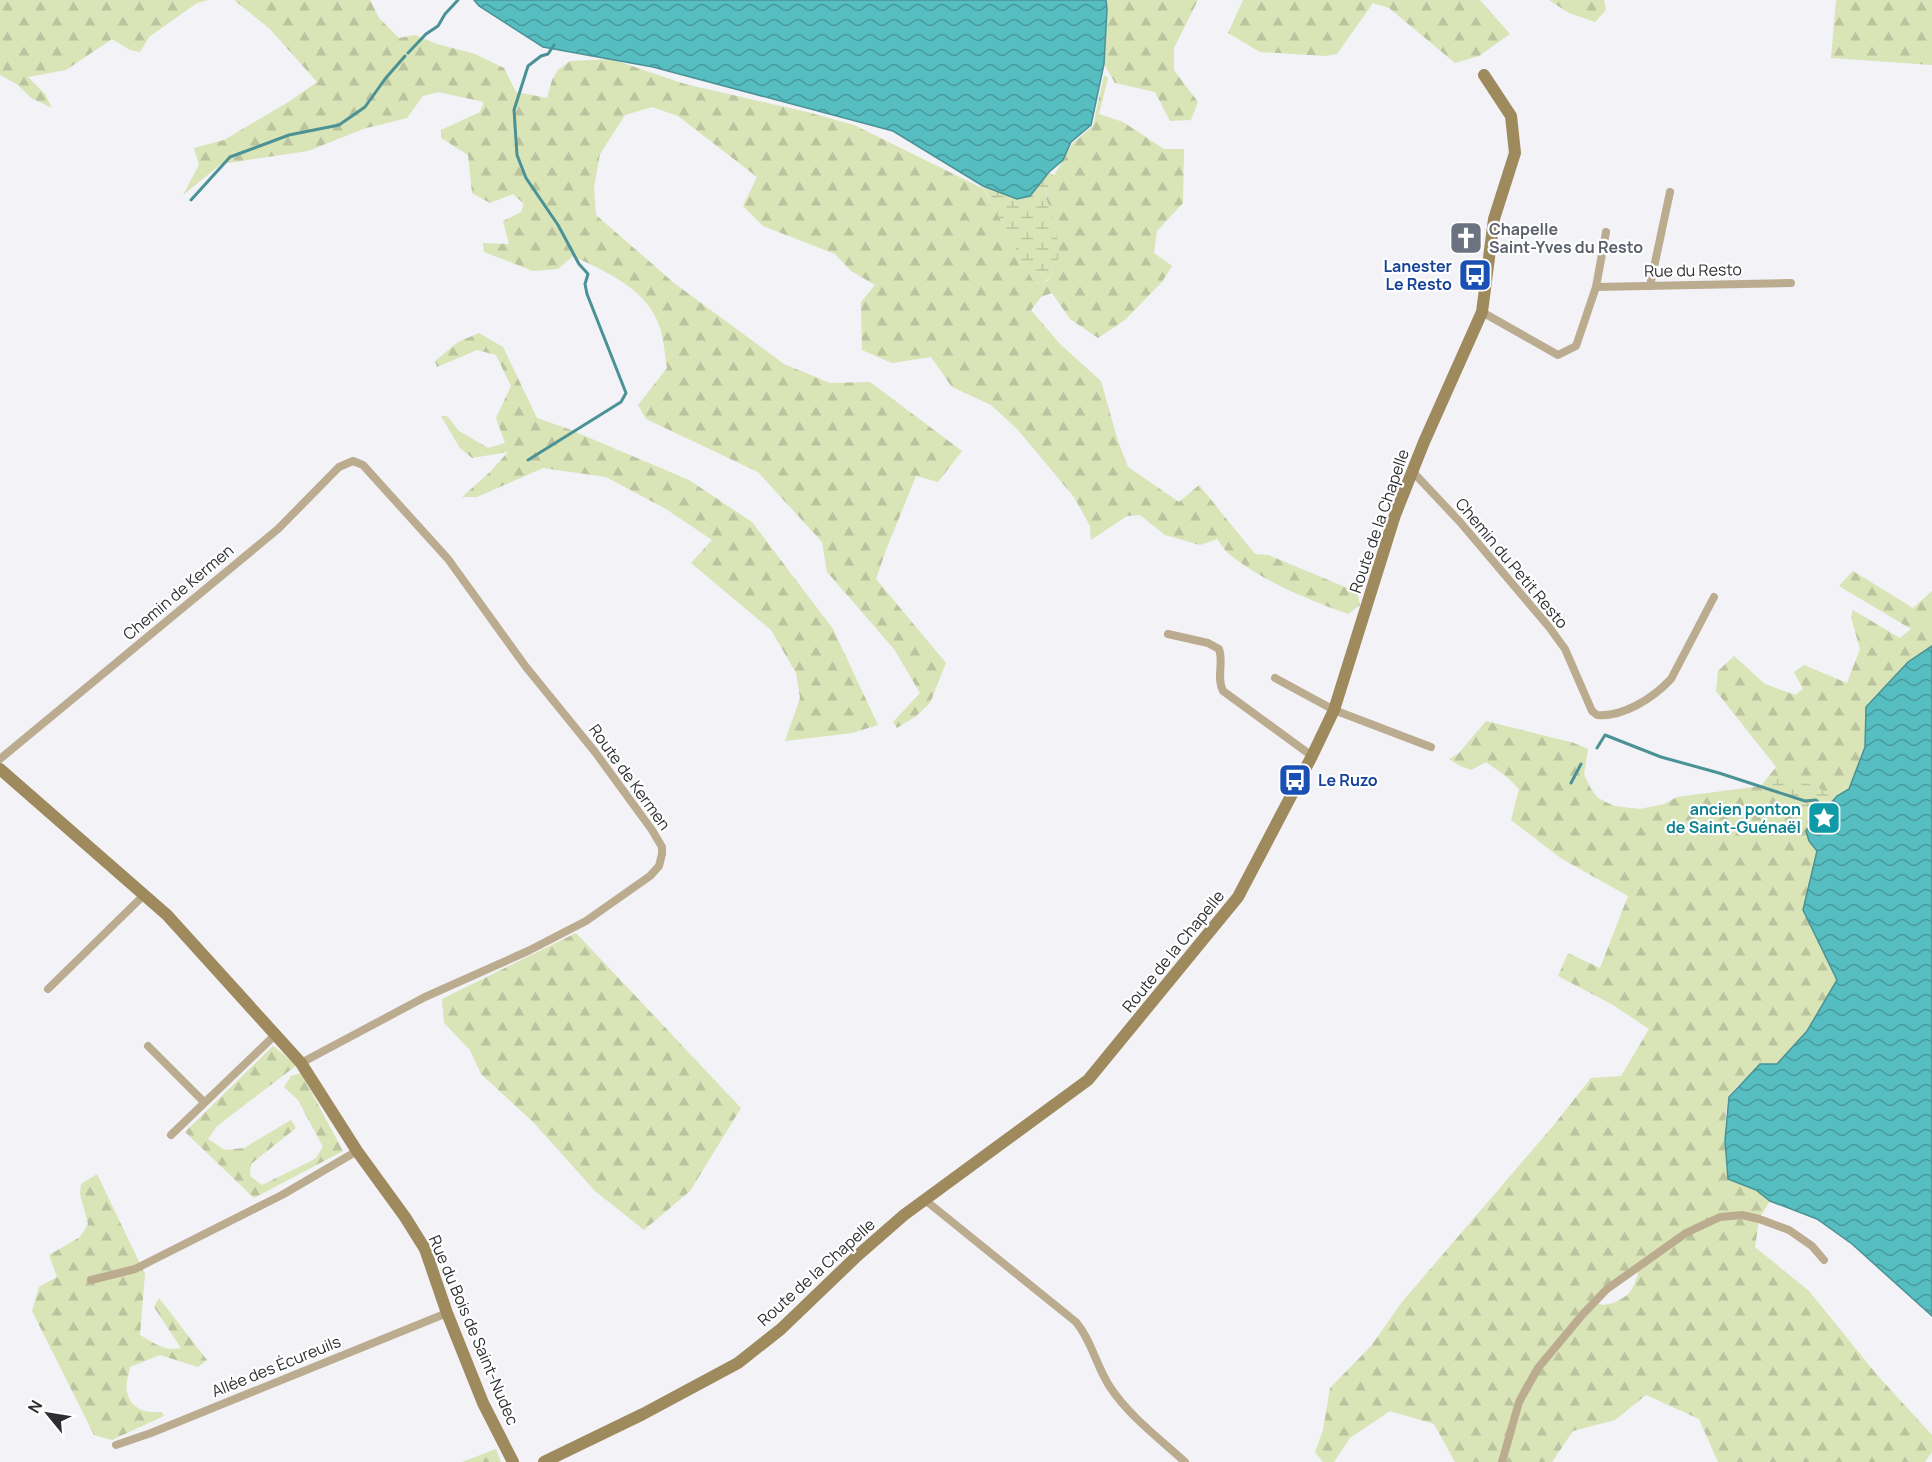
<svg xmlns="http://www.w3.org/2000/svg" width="1932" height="1462" font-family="Manrope,sans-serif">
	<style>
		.forest { fill: url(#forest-firs); fill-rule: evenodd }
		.wetland { fill: url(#wetland-marsh) }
		.water { fill: url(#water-waves); stroke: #4a9295; stroke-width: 1.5 }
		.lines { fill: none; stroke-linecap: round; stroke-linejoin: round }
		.stream { stroke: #4a9295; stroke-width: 3 }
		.street { stroke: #bbac90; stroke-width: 8 }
		.secondary { stroke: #9f8a5e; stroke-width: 12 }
		.labels { text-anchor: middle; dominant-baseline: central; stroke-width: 4.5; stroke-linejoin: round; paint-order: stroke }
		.worship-label { font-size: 16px; font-weight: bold; fill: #5b616d; stroke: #fff; text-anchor: start }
		.transit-label { font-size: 16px; font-weight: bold; fill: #164399; stroke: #fff; text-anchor: end }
		.street-label { font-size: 16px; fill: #2e2f30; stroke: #fff }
		.culture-label { font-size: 16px; font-weight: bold; fill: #0d838f; stroke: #fff; text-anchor: end }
	</style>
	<defs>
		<pattern id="forest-firs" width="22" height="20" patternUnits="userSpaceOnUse" patternTransform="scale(1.5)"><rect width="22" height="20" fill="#d9e4b7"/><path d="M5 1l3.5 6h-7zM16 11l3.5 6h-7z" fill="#bbc49e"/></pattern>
		<pattern id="wetland-marsh" width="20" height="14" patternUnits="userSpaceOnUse" patternTransform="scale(1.5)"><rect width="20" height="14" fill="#d9e4b7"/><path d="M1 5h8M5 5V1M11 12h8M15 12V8" fill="none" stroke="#bbc49e"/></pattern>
		<pattern id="water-waves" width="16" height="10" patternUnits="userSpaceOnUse" patternTransform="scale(1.5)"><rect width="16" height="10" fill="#56bdc0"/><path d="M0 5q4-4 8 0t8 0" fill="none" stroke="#489a9c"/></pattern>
	</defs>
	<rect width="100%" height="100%" fill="#f2f2f7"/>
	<g class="forest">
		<polygon points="0,0 208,0 197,3 149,37 140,52 130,50 112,39 66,70 28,77 45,94 52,108 31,98 18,85 0,75"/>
		<path d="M234 0H370L379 18 399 38 415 35 437 44 475 54 504 68 516 92 547 98 552 80 558 70 570 61 611 59 685 84 807 112 854 125 984 189 1034 282 1041 285 1048 280 1054 270 1050 208 1046 199 1047 187 1073 143 1093 126 1104 75 1108 78 1099 114 1123 122 1164 149H1184L1183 203 1157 231 1154 253 1172 266 1162 282 1125 320 1098 338 1070 319 1052 293 1041 297 1031 310 1060 344 1101 381 1118 441 1128 467 1179 502 1199 485 1255 554 1268 555 1357 592 1360 605 1348 614C1308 600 1262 581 1229 554 1224 550 1221 544 1217 539L1200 545 1165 535 1140 515 1127 516 1091 540 1090 526 1074 497 1018 430 991 405 952 387 931 357 892 363 862 350 861 302 875 285 851 271 835 254 763 226 743 206 757 177 678 116 652 107 625 115 600 154 594 187 596 215 674 283 784 364 830 383 870 382 962 451 938 482 916 476 886 550 876 579 946 663 930 703 915 717 897 728 893 722 920 693 894 649 827 572 822 542 758 472 646 419 638 405 667 368C665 356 664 343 661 331 651 291 607 272 573 256L558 269 533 271 484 252 483 243 509 244 503 221 521 212 524 204 513 194 490 203 472 193 468 155 441 138V130L480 112 484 102 438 92 423 96 407 118 363 129 308 151 221 164 183 195 199 165 194 148 224 140 290 101 317 82 270 29Z"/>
		<polygon points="1106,0 1198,0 1174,48 1174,70 1198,102 1191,120 1170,121 1155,92 1115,83 1104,64 1107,9"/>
		<polygon points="1243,0 1480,0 1510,34 1479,56 1455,63 1389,8 1373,3 1337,54 1326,56 1260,52 1228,33"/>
		<polygon points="1549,0 1604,0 1606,10 1595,22 1569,13"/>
		<polygon points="1836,0 1932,0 1932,65 1831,58"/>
		<polygon points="479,333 503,347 537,418 566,428 689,480 752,522 833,629 878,725 852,733 785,741 800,698 796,673 771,630 691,563 712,540 666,509 606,477 543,468 477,497 462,497 490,472 508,452 472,458 460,448 441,416 447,416 459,431 488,448 505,443 496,418 511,386 496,355 477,350 437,367 435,361 458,342"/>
		<path d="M1853 571 1913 608 1932 591V646L1908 662 1866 707 1865 747 1849 789 1837 796 1809 841 1817 851 1803 910 1837 980 1807 1031 1777 1064H1760C1750 1074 1738 1084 1730 1095 1723 1106 1725 1165 1728 1179L1756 1190 1770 1201 1759 1219 1755 1247 1809 1291 1877 1375 1932 1435V1452L1925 1462H1718L1699 1419 1646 1395 1615 1420 1573 1431 1552 1462H1455L1434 1424 1390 1411 1350 1438 1334 1462H1323L1315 1452 1323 1430 1330 1388 1371 1346 1402 1302 1553 1126 1591 1078 1621 1076 1649 1029 1613 1005 1558 976 1568 953 1600 968 1628 896 1562 859 1511 820 1519 789 1507 777 1486 762 1471 770 1460 766 1449 759 1459 753 1486 721 1574 743 1588 749 1584 774 1591 789 1598 798 1614 806 1640 809 1664 804 1677 797 1761 786 1776 767 1716 691 1718 671 1734 656 1765 684 1795 695 1803 689 1794 672 1804 665 1847 683 1860 649 1851 617 1853 610 1900 638 1911 629 1839 586ZM1782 775 1802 782 1770 787ZM1637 1270 1638 1273C1634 1288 1630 1296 1615 1302 1607 1305 1604 1306 1596 1303L1608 1292Z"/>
		<polygon points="576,933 741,1108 690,1191 644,1230 595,1191 534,1123 481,1074 470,1050 444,1023 442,999"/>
		<polygon points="273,1046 297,1065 217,1126 208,1139 225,1150 244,1148 291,1120 296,1128 251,1164 250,1176 262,1185 315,1159 323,1147 298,1100 284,1087 291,1076 301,1073 343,1151 254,1198 185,1132"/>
		<path d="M97 1174 145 1274 140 1335C154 1343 165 1352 181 1348L154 1307 159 1298 207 1360 198 1367 160 1355 130 1367C129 1374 125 1385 127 1392 131 1410 146 1413 162 1412L164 1416 112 1440 94 1435 32 1311 39 1287 57 1277 49 1255 80 1237 88 1224 80 1194 81 1184Z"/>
		<polygon points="496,1449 501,1462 462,1462"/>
	</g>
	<g class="wetland">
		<path d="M1049 172 1054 176C1050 183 1045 189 1046 198 1047 202 1050 207 1051 211 1058 240 1068 264 1041 285L1034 282 1024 265 983 186 1017 199 1030 196Z"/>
		<polygon points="1782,774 1819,788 1832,798 1806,825 1770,787"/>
	</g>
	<g class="water">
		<polygon points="474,0 1106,0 1107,9 1104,64 1091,125 1071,142 1063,160 1049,172 1030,196 1017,199 983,186 893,131 653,67 543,47 479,6"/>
		<polygon points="1932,646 1932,1316 1852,1244 1817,1219 1770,1201 1756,1190 1728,1179 1725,1140 1729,1097 1760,1064 1777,1064 1807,1031 1837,980 1803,910 1817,851 1809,841 1806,831 1837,796 1849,789 1865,747 1866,707 1908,662"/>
	</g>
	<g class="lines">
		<g class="stream">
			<polyline points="408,53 426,34 438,26 445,14 458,0"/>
			<polyline points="191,200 230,157 289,135 339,125 365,107 385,79 405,56"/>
			<polyline points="528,460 621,402 626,393 587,294 585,284 588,274 579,264 558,225 526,178 517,155 514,110 528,66 541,56 548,54 554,45"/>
			<polyline points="1597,748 1605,735 1661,757 1719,773 1805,801 1816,800 1824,809"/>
			<polyline points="1571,783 1581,764"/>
		</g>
		<g class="street">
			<polyline points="1650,286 1670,192"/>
			<polyline points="1596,287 1791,283"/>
			<polyline points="1482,312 1558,355 1576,346 1596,287 1606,232"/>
			<path d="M1412 471 1460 522 1549 627 1565 649 1592 711 1597 715C1624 717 1653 698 1671 679L1714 597"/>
			<path d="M1168 634 1208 643 1219 649C1224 663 1216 677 1223 691L1312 756"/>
			<polyline points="1275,678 1334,710 1431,747"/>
			<polyline points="0,759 278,529 339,467 353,461 363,465 372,475 448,559 526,667 595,752 652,830 662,847 662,854 659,866 650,876 586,921 528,951 425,997 301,1063"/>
			<polyline points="48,989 144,895"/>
			<polyline points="148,1046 204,1102"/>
			<polyline points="171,1135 275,1035"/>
			<path d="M925 1200 1076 1322C1092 1341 1096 1366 1110 1387 1129 1416 1160 1439 1185 1462"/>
			<polyline points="91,1280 135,1269 282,1195 357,1151"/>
			<polyline points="116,1445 151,1433 447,1313"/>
			<polyline points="1502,1462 1519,1402 1538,1368 1583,1314 1607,1289 1686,1233 1720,1217 1742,1215 1759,1219 1789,1230 1812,1246 1824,1260"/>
		</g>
		<g class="secondary">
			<polyline points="0,769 167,915 301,1063 357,1151 405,1217 425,1249 447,1313 483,1403 513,1462"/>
			<polyline points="544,1462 643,1414 738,1363 781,1329 857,1256 904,1215 1088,1080 1238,897 1312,756 1334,710 1395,515 1424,442 1482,312 1494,219 1515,153 1511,116 1484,75"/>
		</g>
	</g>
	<defs>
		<g id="church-square" transform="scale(1.725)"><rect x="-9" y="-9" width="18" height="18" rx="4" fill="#6b7280" stroke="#fff"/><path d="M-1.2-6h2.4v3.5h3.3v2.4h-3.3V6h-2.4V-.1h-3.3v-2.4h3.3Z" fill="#fff"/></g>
		<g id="bus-square" transform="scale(1.725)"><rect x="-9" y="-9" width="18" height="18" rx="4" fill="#1a4fb4" stroke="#fff"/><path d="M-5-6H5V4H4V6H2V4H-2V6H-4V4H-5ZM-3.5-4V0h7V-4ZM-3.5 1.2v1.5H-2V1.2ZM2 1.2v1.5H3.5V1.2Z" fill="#fff"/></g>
		<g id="sight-square" transform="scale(1.725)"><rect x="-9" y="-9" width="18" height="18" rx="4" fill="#0f9aa8" stroke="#fff"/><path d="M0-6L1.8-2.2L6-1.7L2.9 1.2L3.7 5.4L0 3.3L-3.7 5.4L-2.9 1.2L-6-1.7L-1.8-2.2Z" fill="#fff"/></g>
	</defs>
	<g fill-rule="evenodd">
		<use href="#church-square" x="1466" y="238"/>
		<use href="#bus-square" x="1475" y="275"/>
		<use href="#bus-square" x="1295" y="780"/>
		<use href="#sight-square" x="1824" y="818"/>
	</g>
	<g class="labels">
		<g class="worship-label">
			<text x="1489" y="229">Chapelle<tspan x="1489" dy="18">Saint-Yves du Resto</tspan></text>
		</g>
		<g class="transit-label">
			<text x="1452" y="266">Lanester<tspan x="1452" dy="18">Le Resto</tspan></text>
			<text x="1318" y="780" text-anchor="start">Le Ruzo</text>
		</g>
		<g class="street-label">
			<text transform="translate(1693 270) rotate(-1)">Rue du Resto</text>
			<text transform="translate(1379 521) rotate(-71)">Route de la Chapelle</text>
			<text transform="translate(1512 563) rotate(50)">Chemin du Petit Resto</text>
			<text transform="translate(178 592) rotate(-40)">Chemin de Kermen</text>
			<text transform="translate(630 777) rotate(54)">Route de Kermen</text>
			<text transform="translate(1173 951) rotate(-51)">Route de la Chapelle</text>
			<text transform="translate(816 1272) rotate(-42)">Route de la Chapelle</text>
			<text transform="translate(474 1330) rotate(67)">Rue du Bois de Saint-Nudec</text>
			<text transform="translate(276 1366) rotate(-22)">Allée des Écureuils</text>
		</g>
		<g class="culture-label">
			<text x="1801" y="809">ancien ponton<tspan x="1801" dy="18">de Saint-Guénaël</tspan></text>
		</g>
	</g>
	<g transform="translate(48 1414) rotate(300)" stroke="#ffffff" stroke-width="4.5" paint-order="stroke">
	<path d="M0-4.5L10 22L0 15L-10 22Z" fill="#2e2f30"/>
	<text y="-9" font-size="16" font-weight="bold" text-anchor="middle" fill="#2e2f30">N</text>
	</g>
</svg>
